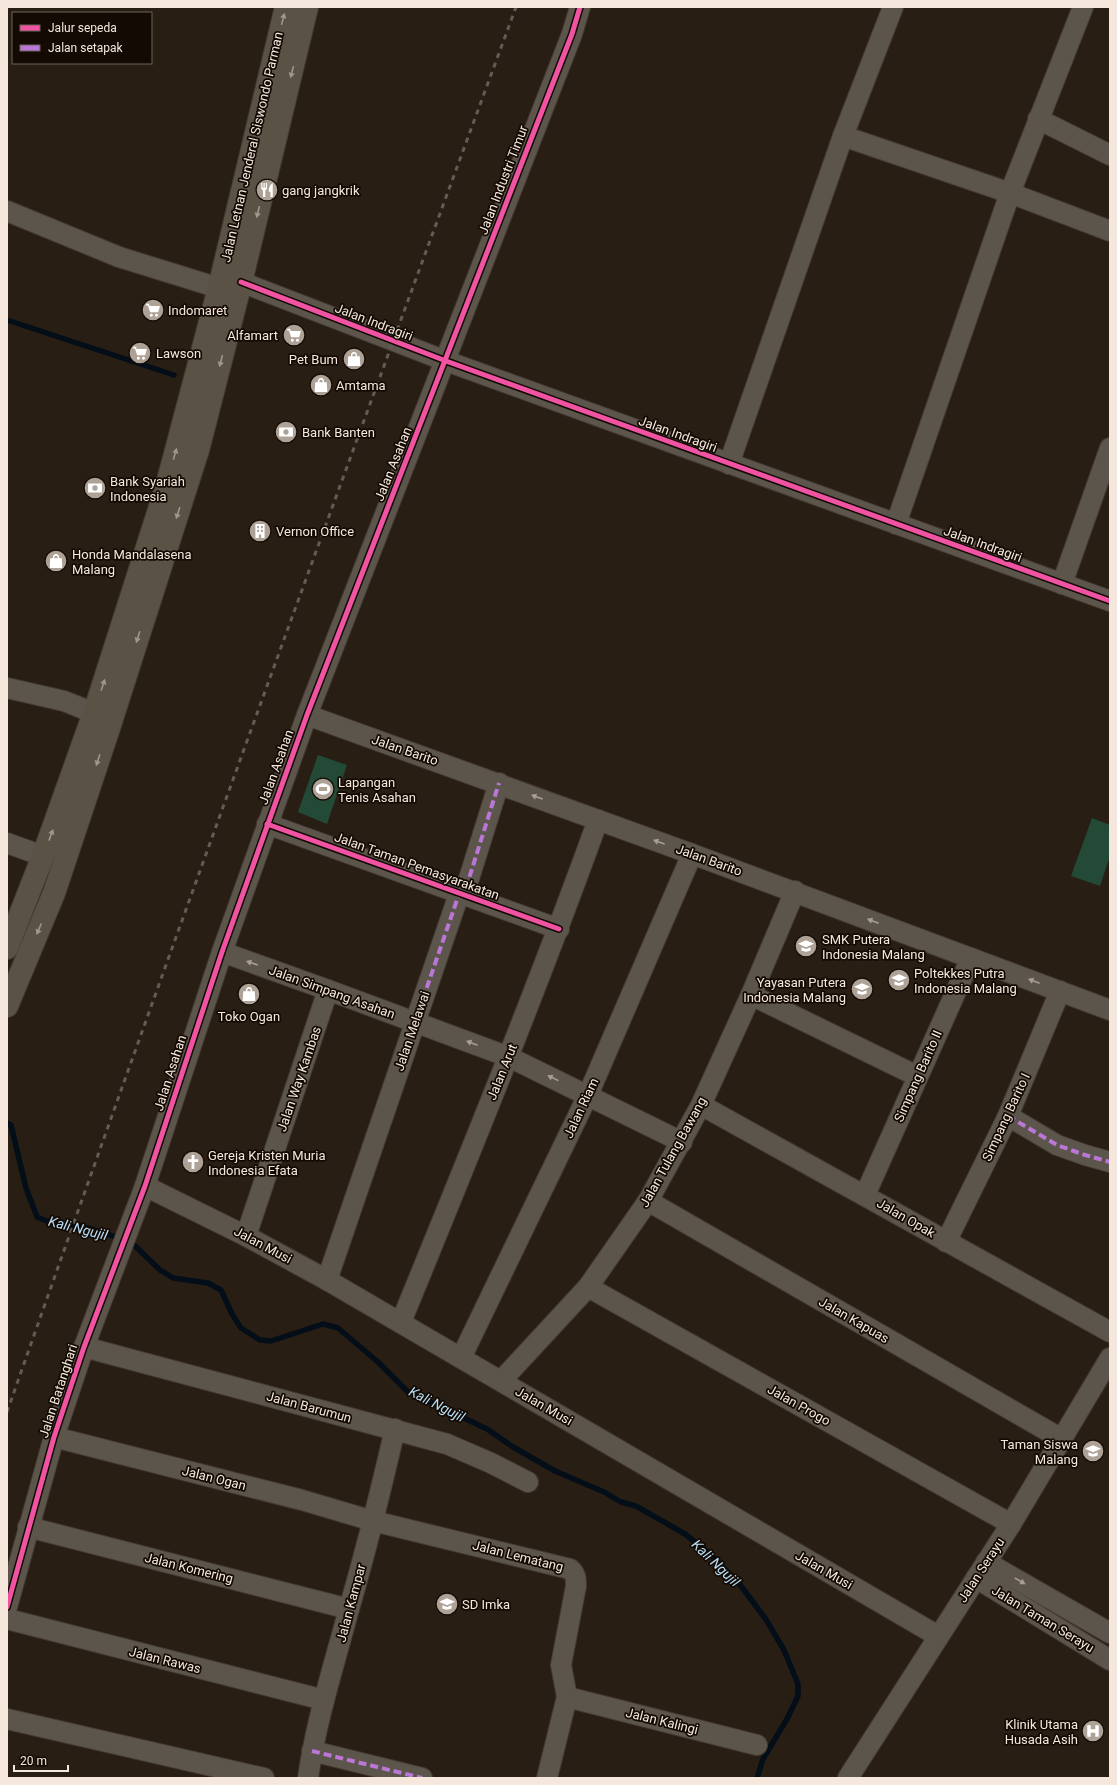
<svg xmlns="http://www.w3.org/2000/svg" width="1117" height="1785" font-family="Roboto,sans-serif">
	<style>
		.green { fill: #234a37 }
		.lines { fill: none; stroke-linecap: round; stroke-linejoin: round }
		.stream { stroke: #040e19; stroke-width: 5.5 }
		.minor-casing { stroke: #443a32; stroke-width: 22 }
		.major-casing { stroke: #443a32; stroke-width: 24 }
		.minor { stroke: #5c554c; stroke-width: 20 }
		.major { stroke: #5a5345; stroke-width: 22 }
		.rail { stroke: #635b54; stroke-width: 3; stroke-dasharray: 5 5; stroke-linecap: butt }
		.quiet { stroke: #ba77d6; stroke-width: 4; stroke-dasharray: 8 4; stroke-linecap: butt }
		.cycleway-casing { stroke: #130a04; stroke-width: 8 }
		.cycleway { stroke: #f153a3; stroke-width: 5 }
		.oneway { fill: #a09689 }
		.oneway2 { fill: #a89e94 }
		.labels { text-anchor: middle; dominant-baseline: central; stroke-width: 3.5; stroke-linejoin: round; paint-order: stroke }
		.street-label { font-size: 13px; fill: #f5e7dc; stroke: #130a04 }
		.poi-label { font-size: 13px; fill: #f5e7dc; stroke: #130a04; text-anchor: start }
		.water-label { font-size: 14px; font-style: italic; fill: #b8dff7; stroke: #130a04 }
	</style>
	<rect width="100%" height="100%" fill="#291e14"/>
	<g class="green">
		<polygon points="318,755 347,765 327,824 298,812"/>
		<polygon points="1092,818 1110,825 1110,856 1100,886 1071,876"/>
	</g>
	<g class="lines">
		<g class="stream">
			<polyline points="7,320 174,375"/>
			<polyline points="7,1123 11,1125 26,1188 37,1217 47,1221 81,1226 110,1235 133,1244 160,1270 173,1278 208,1283 221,1290 232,1314 241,1328 260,1340 271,1341 323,1324 338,1328 378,1362 407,1391 487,1429 513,1447 555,1471 604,1492 621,1502 636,1506 685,1534 711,1555 741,1586 765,1618 784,1650 798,1684 798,1696 787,1719 763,1759 757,1778"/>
		</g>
		<g class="minor-casing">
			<g id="minor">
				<polyline points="1038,119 1110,155"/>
				<polyline points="843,136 1010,193 1110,231"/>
				<polyline points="7,211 119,257 219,288"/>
				<polyline points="241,282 446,361 1110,601"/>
				<polyline points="729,464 843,136 893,7"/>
				<polyline points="896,524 1010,193 1083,7"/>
				<polyline points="1062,584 1110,448"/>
				<polyline points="7,688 64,701 94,713"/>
				<polyline points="307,715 692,854 1110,1010"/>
				<polyline points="267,824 559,929"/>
				<polyline points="7,843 43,856"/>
				<polyline points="222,952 328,990 509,1057 682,1142"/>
				<polyline points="751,995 917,1076"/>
				<polyline points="701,1105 1110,1332"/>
				<polyline points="1008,1116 1057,1145 1085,1155 1110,1162"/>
				<polyline points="145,1186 246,1236 327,1280 938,1636"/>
				<polyline points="865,1195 971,958"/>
				<polyline points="648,1201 1060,1438"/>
				<polyline points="246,1236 328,990"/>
				<polyline points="946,1242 1008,1116 1060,991"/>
				<polyline points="327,1280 458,897 466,888 499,783"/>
				<polyline points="588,1287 1011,1524"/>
				<path d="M401 1322C469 1156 537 989 598 820"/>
				<polyline points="84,1347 447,1444 491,1463 528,1482"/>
				<polyline points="461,1358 588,1095 692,854"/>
				<polyline points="501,1381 588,1287 648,1201 701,1105 751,995 795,891"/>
				<path d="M54 1437 302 1500 373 1521 570 1569C576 1574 576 1579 576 1586L561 1665 567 1697 547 1778"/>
				<polyline points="28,1527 349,1609"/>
				<polyline points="986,1562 1110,1633"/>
				<polyline points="976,1578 1110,1660"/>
				<polyline points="7,1607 54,1437 84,1347 145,1186 222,952 307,715 572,34 580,7"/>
				<polyline points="7,1619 324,1700"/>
				<polyline points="567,1697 757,1745"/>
				<polyline points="7,1719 264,1778"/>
				<polyline points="312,1751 422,1778"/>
				<path d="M308 1778C316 1721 334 1665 349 1609 366 1550 381 1490 395 1429"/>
				<polyline points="848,1778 1011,1524 1110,1358"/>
			</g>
		</g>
		<g class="major-casing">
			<g id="major">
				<polyline points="7,948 43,856 94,713 166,488 219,288 286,7"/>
				<polyline points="7,1006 54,893 108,731 198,450 241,282 307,7"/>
			</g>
		</g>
		<use href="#minor" class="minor"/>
		<use href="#major" class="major"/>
		<path class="rail" d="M7 1412C172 942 344 474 516 7"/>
		<g class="quiet">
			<polyline points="415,1022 458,897 466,888 499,783"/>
			<polyline points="1008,1116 1057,1145 1085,1155 1110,1162"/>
			<polyline points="312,1751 422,1778"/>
		</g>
		<g class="cycleway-casing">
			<g id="cycleway">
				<polyline points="241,282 446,361 1110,601"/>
				<polyline points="267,824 559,929"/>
				<polyline points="7,1607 54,1437 84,1347 145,1186 222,952 307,715 572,34 580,7"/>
			</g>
		</g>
		<use href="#cycleway" class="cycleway"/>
	</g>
	<defs><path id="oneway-solid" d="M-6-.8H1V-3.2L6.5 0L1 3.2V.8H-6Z"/></defs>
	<g class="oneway">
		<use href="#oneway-solid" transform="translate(283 19) rotate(-76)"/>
		<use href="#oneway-solid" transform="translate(292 72) rotate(104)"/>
		<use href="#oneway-solid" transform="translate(258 212) rotate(104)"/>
		<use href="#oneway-solid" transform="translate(221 361) rotate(104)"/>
		<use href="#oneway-solid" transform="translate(175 454) rotate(-74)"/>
		<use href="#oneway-solid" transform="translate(178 513) rotate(108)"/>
		<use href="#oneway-solid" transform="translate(138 637) rotate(108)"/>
		<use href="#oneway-solid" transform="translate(103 685) rotate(-72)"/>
		<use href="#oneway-solid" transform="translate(98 760) rotate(108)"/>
		<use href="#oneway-solid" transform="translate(51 835) rotate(-70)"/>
		<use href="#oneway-solid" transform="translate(39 929) rotate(113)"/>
	</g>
	<g class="oneway2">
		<use href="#oneway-solid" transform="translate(537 797) rotate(-160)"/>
		<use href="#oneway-solid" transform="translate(659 842) rotate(-160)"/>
		<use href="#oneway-solid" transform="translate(873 921) rotate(-159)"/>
		<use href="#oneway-solid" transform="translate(252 963) rotate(-161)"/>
		<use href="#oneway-solid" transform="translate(1034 981) rotate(-159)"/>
		<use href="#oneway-solid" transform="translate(472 1043) rotate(-159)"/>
		<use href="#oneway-solid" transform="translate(553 1078) rotate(-154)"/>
		<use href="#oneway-solid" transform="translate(1020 1581) rotate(30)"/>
	</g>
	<defs>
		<g id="restaurant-disc" transform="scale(1.15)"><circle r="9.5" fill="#aea196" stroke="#130a04"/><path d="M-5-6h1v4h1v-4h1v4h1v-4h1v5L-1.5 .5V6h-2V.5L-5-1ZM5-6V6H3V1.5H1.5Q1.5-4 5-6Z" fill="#fff"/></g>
		<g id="supermarket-disc" transform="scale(1.15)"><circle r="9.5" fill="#aea196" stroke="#130a04"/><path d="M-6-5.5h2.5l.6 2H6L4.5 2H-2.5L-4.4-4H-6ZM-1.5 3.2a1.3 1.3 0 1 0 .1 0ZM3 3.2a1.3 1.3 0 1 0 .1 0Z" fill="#fff"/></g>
		<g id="shop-disc" transform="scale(1.15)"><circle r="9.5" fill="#aea196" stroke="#130a04"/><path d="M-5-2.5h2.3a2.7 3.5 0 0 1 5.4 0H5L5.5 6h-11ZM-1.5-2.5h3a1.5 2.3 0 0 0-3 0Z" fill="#fff"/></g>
		<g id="bank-disc" transform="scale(1.15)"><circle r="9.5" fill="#aea196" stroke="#130a04"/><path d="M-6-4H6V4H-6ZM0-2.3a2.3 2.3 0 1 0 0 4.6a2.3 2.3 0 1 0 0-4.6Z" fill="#fff"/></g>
		<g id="building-disc" transform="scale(1.15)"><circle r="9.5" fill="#aea196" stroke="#130a04"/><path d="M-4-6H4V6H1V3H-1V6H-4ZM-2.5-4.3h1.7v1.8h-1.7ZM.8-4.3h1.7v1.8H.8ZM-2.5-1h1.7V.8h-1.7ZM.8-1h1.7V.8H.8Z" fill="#fff"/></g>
		<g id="stadium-disc" transform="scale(1.15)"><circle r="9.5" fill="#aea196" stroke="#130a04"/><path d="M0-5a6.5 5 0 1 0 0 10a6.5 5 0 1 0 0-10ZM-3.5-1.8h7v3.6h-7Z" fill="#fff"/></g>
		<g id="school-disc" transform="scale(1.15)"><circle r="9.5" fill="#aea196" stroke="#130a04"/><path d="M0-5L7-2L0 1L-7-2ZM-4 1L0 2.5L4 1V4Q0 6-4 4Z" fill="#fff"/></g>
		<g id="university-disc" transform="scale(1.15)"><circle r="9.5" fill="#aea196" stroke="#130a04"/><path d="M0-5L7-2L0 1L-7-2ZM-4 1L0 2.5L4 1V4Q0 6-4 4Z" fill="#fff"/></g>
		<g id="church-disc" transform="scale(1.15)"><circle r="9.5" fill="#aea196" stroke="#130a04"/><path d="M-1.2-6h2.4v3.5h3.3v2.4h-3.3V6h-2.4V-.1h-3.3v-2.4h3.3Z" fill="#fff"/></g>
		<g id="hospital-disc" transform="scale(1.15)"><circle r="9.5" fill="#aea196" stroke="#130a04"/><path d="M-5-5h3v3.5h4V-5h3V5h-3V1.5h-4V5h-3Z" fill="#fff"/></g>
	</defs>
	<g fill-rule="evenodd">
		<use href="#restaurant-disc" x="267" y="190"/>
		<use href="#supermarket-disc" x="153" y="310"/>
		<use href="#supermarket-disc" x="294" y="335"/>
		<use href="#supermarket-disc" x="140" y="353"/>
		<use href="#shop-disc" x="354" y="359"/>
		<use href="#shop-disc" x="321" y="385"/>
		<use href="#bank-disc" x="286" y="432"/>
		<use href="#bank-disc" x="95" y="488"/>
		<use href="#building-disc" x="260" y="531"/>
		<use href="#shop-disc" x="56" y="561"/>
		<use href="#stadium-disc" x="323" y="789"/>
		<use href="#school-disc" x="806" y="946"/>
		<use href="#university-disc" x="899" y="980"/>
		<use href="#school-disc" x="862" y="989"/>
		<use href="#shop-disc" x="249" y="994"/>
		<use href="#church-disc" x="193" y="1162"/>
		<use href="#school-disc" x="1093" y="1451"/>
		<use href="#school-disc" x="447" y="1604"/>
		<use href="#hospital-disc" x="1093" y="1731"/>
	</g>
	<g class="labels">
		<g class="street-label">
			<text transform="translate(252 147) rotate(-77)">Jalan Letnan Jenderal Siswondo Parman</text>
			<text transform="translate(503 180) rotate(-69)">Jalan Industri Timur</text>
			<text transform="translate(374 322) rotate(21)">Jalan Indragiri</text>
			<text transform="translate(678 434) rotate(20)">Jalan Indragiri</text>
			<text transform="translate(393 464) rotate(-68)">Jalan Asahan</text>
			<text transform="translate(983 544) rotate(20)">Jalan Indragiri</text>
			<text transform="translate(405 750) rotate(19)">Jalan Barito</text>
			<text transform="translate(276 767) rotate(-70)">Jalan Asahan</text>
			<text transform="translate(709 860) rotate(20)">Jalan Barito</text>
			<text transform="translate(417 866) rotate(20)">Jalan Taman Pemasyarakatan</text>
			<text transform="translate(332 992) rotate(20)">Jalan Simpang Asahan</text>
			<text transform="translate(412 1031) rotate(-71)">Jalan Melawai</text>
			<text transform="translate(502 1072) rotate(-68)">Jalan Arut</text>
			<text transform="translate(170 1073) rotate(-72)">Jalan Asahan</text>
			<text transform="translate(918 1076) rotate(-66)">Simpang Barito II</text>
			<text transform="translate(299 1079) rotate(-71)">Jalan Way Kambas</text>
			<text transform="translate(581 1108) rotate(-65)">Jalan Riam</text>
			<text transform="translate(1006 1117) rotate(-65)">Simpang Barito I</text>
			<text transform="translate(673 1152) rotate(-61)">Jalan Tulang Bawang</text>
			<text transform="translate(906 1218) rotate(30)">Jalan Opak</text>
			<text transform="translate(263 1245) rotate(28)">Jalan Musi</text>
			<text transform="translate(854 1320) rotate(30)">Jalan Kapuas</text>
			<text transform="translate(58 1391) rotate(-72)">Jalan Batanghari</text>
			<text transform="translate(799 1405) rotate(29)">Jalan Progo</text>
			<text transform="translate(544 1406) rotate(30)">Jalan Musi</text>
			<text transform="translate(309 1407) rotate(15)">Jalan Barumun</text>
			<text transform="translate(214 1478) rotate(14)">Jalan Ogan</text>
			<text transform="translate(518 1556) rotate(14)">Jalan Lematang</text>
			<text transform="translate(189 1568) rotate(14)">Jalan Komering</text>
			<text transform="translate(824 1570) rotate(30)">Jalan Musi</text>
			<text transform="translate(981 1570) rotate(-57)">Jalan Serayu</text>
			<text transform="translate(351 1603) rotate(-75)">Jalan Kampar</text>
			<text transform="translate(1043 1619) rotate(31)">Jalan Taman Serayu</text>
			<text transform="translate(165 1660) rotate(14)">Jalan Rawas</text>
			<text transform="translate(662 1721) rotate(14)">Jalan Kalingi</text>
		</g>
		<g class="poi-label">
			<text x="282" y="190">gang jangkrik</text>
			<text x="168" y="310">Indomaret</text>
			<text x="278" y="335" text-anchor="end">Alfamart</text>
			<text x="156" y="353">Lawson</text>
			<text x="338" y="359" text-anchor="end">Pet Bum</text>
			<text x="336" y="385">Amtama</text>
			<text x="302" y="432">Bank Banten</text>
			<text x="110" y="481">Bank Syariah<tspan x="110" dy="15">Indonesia</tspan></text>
			<text x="276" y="531">Vernon Office</text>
			<text x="72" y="554">Honda Mandalasena<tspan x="72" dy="15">Malang</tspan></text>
			<text x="338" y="782">Lapangan<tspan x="338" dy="15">Tenis Asahan</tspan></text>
			<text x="822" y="939">SMK Putera<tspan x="822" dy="15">Indonesia Malang</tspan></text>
			<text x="914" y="973">Poltekkes Putra<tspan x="914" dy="15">Indonesia Malang</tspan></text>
			<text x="846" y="982" text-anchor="end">Yayasan Putera<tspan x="846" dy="15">Indonesia Malang</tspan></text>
			<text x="249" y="1016" text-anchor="middle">Toko Ogan</text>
			<text x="208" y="1155">Gereja Kristen Muria<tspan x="208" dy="15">Indonesia Efata</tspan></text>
			<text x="1078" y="1444" text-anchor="end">Taman Siswa<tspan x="1078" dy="15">Malang</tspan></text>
			<text x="462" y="1604">SD Imka</text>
			<text x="1078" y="1724" text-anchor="end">Klinik Utama<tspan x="1078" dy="15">Husada Asih</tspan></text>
		</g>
		<g class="water-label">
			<text transform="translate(78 1228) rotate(14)">Kali Ngujil</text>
			<text transform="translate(437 1404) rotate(27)">Kali Ngujil</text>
			<text transform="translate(716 1563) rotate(44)">Kali Ngujil</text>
		</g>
	</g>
	<rect width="1117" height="1785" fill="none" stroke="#f5e7dc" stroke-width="16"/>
	<rect x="12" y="12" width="140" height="52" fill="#130a04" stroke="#6d625a"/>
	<rect x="20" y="25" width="20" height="6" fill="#f153a3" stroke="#6d625a"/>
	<text x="48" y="32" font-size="12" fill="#f5e7dc">Jalur sepeda</text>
	<rect x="20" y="45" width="20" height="6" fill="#ba77d6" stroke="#6d625a"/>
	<text x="48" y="52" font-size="12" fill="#f5e7dc">Jalan setapak</text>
	<path d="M14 1765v6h54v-6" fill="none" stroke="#f5e7dc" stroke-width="2"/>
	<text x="20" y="1765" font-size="12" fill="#f5e7dc" stroke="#130a04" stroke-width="3" paint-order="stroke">20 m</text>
</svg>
